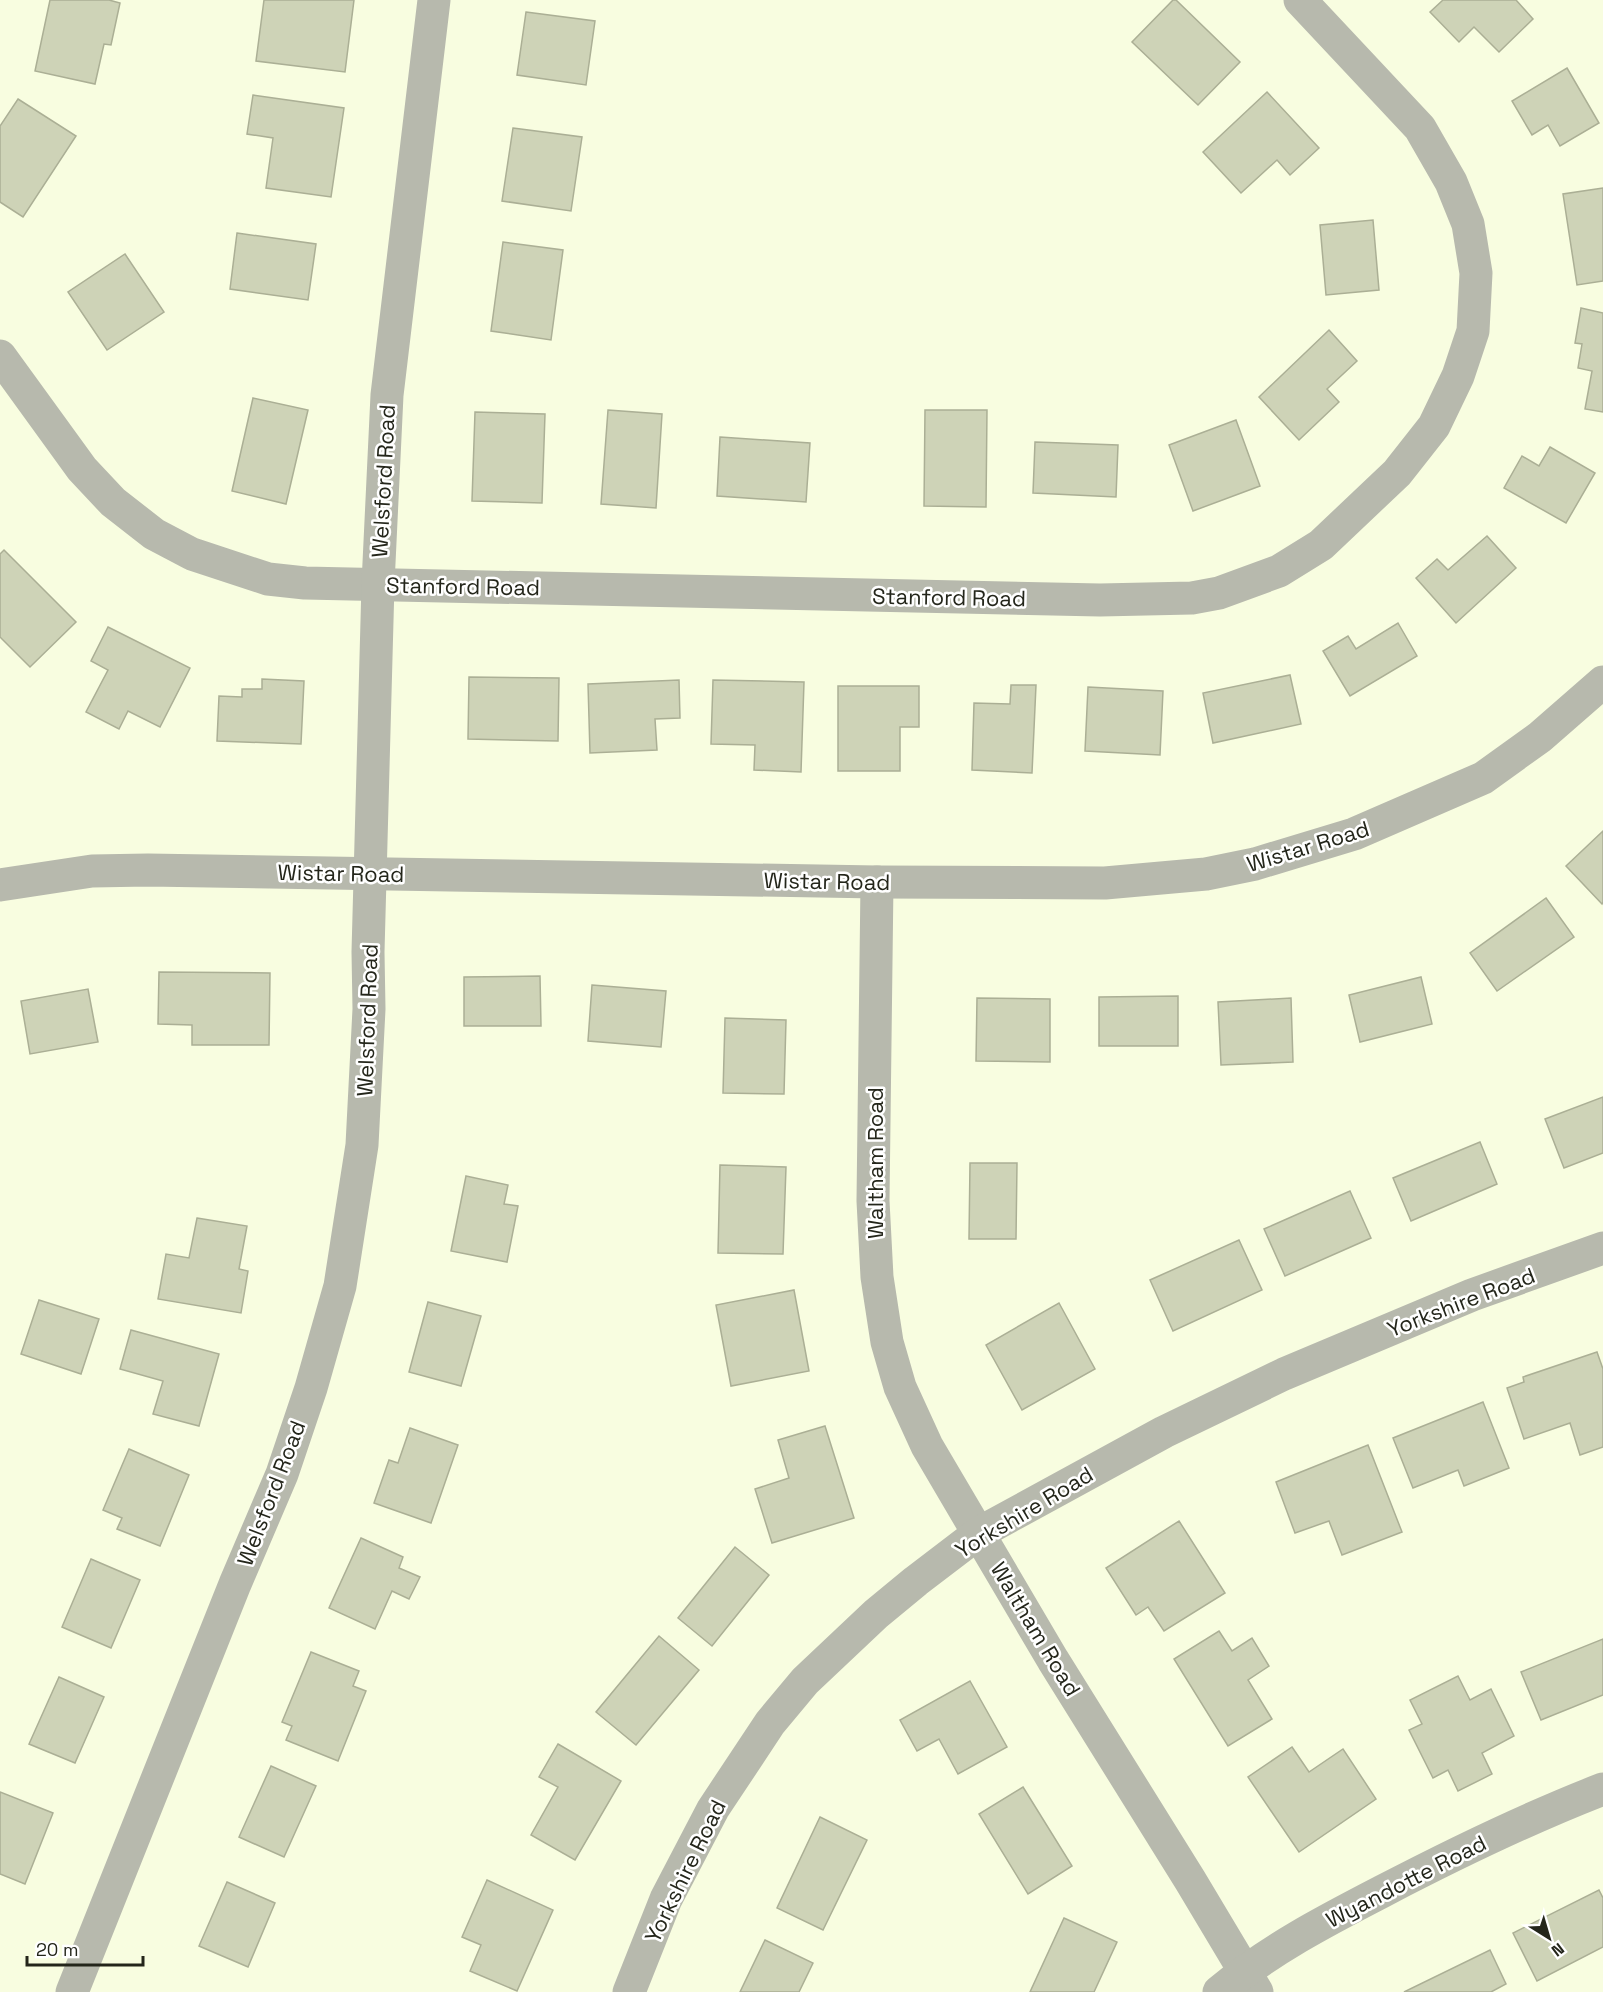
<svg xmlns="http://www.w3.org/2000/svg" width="1603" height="1992" font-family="'Space Grotesk',sans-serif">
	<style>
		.building { fill: #ced3b7; stroke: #abaf95; stroke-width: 1.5 }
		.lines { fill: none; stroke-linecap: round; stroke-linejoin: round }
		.street { stroke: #b7b9ad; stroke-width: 33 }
		.labels { text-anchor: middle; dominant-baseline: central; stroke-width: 5; stroke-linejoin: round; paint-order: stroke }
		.street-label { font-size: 22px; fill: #24261b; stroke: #fff }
	</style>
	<rect width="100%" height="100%" fill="#f8fde0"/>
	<g class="building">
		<polygon points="50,0 109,0 120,3 111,45 104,44 95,84 35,71"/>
		<polygon points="264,0 354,0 345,72 256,61"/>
		<polygon points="1173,0 1176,0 1240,62 1198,105 1132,42"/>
		<polygon points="1443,0 1516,0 1533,19 1499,52 1474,27 1459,42 1430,12"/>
		<polygon points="526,12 595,21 586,85 517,75"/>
		<polygon points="1567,68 1599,123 1560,146 1548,125 1532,135 1512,101"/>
		<polygon points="1267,92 1319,148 1290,175 1277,160 1241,193 1203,152"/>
		<polygon points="253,95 344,108 331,197 266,188 273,138 247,134"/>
		<polygon points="18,99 76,136 23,217 0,202 0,126"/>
		<polygon points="513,128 582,137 571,211 502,201"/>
		<polygon points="1603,188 1603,281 1577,285 1563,194"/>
		<polygon points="1373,220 1379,290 1326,295 1320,225"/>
		<polygon points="237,233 316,244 308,300 230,289"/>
		<polygon points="503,242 563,250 551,340 491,331"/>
		<polygon points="125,254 164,312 107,350 68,292"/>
		<polygon points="1581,308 1603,313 1603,412 1585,409 1592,371 1578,368 1582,344 1575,343"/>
		<polygon points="1329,330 1357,361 1327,389 1339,402 1299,440 1259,397"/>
		<polygon points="253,398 308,410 286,504 232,491"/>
		<polygon points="608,410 662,414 656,508 601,504"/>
		<polygon points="925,410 987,410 986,507 924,506"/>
		<polygon points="475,412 545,414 542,503 472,501"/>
		<polygon points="1236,420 1260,486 1193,511 1169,445"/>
		<polygon points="720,437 810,443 806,502 717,496"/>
		<polygon points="1035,442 1118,445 1116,497 1033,493"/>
		<polygon points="1550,447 1595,473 1566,523 1504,488 1522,456 1539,466"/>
		<polygon points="1487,536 1516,568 1456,623 1416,578 1437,559 1448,570"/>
		<polygon points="4,550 76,622 30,667 0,637 0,554"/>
		<polygon points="1398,623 1417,656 1350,696 1323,651 1348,636 1356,649"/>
		<polygon points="108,627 190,668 160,727 128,711 119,729 86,712 108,670 91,661"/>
		<polygon points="1290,675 1301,724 1213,743 1203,693"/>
		<polygon points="469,677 559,678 558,741 468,739"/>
		<polygon points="262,679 304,681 301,744 217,741 219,696 242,697 242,689 262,689"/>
		<polygon points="679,680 680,718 655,719 657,750 590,753 588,684"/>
		<polygon points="713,680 804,682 801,772 754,770 755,745 711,744"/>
		<polygon points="1011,685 1036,685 1032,773 972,770 974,703 1010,704"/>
		<polygon points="838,686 919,686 919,727 900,727 900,771 838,771"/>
		<polygon points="1088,687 1163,691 1160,755 1085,751"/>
		<polygon points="1603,831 1603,902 1602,904 1566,866"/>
		<polygon points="1546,898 1574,937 1497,991 1470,953"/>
		<polygon points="159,972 270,973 269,1045 192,1045 192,1025 158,1024"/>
		<polygon points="540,976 541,1026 464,1026 464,977"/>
		<polygon points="1421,977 1432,1024 1360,1042 1349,995"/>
		<polygon points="592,985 666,991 661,1047 588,1041"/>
		<polygon points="88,989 98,1042 30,1054 21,1001"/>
		<polygon points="1178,996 1178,1046 1099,1046 1099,997"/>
		<polygon points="977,998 1050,999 1050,1062 976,1061"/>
		<polygon points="1291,998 1293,1062 1221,1065 1218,1002"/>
		<polygon points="725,1018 786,1020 784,1094 723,1093"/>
		<polygon points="1603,1097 1603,1153 1564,1168 1545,1119"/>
		<polygon points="1480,1142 1497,1184 1411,1221 1393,1178"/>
		<polygon points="970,1163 1017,1163 1016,1239 969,1239"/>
		<polygon points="720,1165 786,1167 783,1254 718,1253"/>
		<polygon points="466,1176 508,1185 504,1204 518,1206 507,1262 451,1251"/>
		<polygon points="1350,1191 1371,1238 1285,1276 1264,1229"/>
		<polygon points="197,1218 247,1226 239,1269 248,1271 241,1313 158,1299 166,1254 189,1258"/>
		<polygon points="1239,1240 1262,1290 1173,1331 1150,1280"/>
		<polygon points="794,1290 809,1371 731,1386 716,1305"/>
		<polygon points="39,1300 99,1319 81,1374 21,1354"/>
		<polygon points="428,1302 481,1316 461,1386 409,1372"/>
		<polygon points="1059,1303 1095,1369 1022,1410 986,1345"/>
		<polygon points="131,1330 219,1354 199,1426 153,1414 163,1381 120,1369"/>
		<polygon points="1597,1352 1603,1369 1603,1447 1580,1455 1570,1423 1524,1439 1507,1388 1524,1382 1523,1377"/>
		<polygon points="1483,1402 1509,1468 1464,1486 1458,1470 1413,1488 1393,1438"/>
		<polygon points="825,1426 854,1518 772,1543 755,1489 789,1478 778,1440"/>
		<polygon points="410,1428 458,1445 431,1523 374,1503 389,1460 398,1463"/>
		<polygon points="1368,1445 1402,1532 1342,1555 1329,1521 1295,1533 1276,1482"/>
		<polygon points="129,1449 189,1475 160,1546 117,1529 122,1518 103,1510"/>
		<polygon points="1179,1521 1225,1593 1164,1631 1148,1607 1136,1615 1106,1568"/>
		<polygon points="361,1538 403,1557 399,1568 420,1577 409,1599 392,1591 375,1629 329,1608"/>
		<polygon points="735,1547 769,1575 712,1646 678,1618"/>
		<polygon points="91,1559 140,1580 111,1648 62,1627"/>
		<polygon points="1219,1631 1232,1651 1252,1638 1269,1666 1248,1680 1272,1719 1228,1746 1174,1659"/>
		<polygon points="659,1636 699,1670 636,1745 596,1712"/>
		<polygon points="1603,1639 1603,1695 1541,1720 1521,1672"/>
		<polygon points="311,1652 359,1671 353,1686 366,1691 338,1761 286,1740 292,1726 282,1722"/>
		<polygon points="1458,1676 1470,1700 1491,1689 1514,1736 1482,1753 1492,1774 1458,1791 1448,1770 1433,1778 1409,1730 1422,1724 1410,1700"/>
		<polygon points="59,1677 104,1697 75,1763 29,1744"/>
		<polygon points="970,1681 1007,1747 958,1774 939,1739 917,1751 900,1720"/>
		<polygon points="558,1744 621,1781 575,1860 531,1835 558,1787 539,1777"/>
		<polygon points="1292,1747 1309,1772 1343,1749 1376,1799 1299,1852 1248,1777"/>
		<polygon points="271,1766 316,1786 284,1857 239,1837"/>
		<polygon points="1023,1787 1072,1866 1028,1894 979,1814"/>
		<polygon points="0,1792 53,1813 25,1884 0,1874"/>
		<polygon points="820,1817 867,1840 823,1930 777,1908"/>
		<polygon points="487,1880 553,1910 517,1991 470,1971 481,1945 462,1937"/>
		<polygon points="227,1882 275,1903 248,1967 199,1946"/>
		<polygon points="1599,1890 1603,1898 1603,1947 1537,1981 1513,1933"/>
		<polygon points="1064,1918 1117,1942 1094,1992 1030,1992"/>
		<polygon points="765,1940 813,1963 799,1992 740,1992"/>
		<polygon points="1490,1950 1506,1984 1491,1992 1404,1992"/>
	</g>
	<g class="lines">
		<g class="street">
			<polyline points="0,356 82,469 113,502 154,534 192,554 268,579 305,583 1100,600 1192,598 1219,593 1279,571 1321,545 1397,473 1434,426 1458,376 1473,331 1476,273 1468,224 1451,182 1420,128 1300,0"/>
			<polyline points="877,882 873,1201 877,1277 887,1342 900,1387 927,1446 1053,1660 1190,1880 1257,1992"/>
			<polyline points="0,885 92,871 148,870 877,882 1105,883 1206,874 1255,864 1354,834 1483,778 1540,737 1603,682"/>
			<polyline points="72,1992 235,1584 282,1474 311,1388 340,1286 362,1145 369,1009 368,952 378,584 387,395 434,0"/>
			<polyline points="629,1992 666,1899 713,1809 770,1723 805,1681 876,1614 916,1581 979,1533 1164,1432 1284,1374 1472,1295 1603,1248"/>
			<path d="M1219 1992C1269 1950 1325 1921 1383 1891 1454 1854 1528 1818 1603 1789"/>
		</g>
	</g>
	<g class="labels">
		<g class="street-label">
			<text transform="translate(383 481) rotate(-87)">Welsford Road</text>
			<text transform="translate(463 586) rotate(1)">Stanford Road</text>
			<text transform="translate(949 597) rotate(1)">Stanford Road</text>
			<text transform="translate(1308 846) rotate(-17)">Wistar Road</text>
			<text transform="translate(341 873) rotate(1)">Wistar Road</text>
			<text transform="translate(827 881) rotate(1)">Wistar Road</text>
			<text transform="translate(367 1020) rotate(-88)">Welsford Road</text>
			<text transform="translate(875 1163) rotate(-90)">Waltham Road</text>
			<text transform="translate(1461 1302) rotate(-21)">Yorkshire Road</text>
			<text transform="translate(271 1493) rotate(-69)">Welsford Road</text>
			<text transform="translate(1024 1512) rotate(-31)">Yorkshire Road</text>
			<text transform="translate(1036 1629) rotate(59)">Waltham Road</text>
			<text transform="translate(685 1871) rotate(-64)">Yorkshire Road</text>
			<text transform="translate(1406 1881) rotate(-27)">Wyandotte Road</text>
		</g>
	</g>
	<g transform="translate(1549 1938) rotate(143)" stroke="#ffffff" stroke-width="4.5" paint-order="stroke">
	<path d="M0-4.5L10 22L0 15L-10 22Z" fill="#24261b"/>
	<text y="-9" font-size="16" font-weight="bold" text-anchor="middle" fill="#24261b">N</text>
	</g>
	<path d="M27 1956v9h116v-9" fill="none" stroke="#24261b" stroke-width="3"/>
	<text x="36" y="1956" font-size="18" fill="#24261b" stroke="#ffffff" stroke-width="4.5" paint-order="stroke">20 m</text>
</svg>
